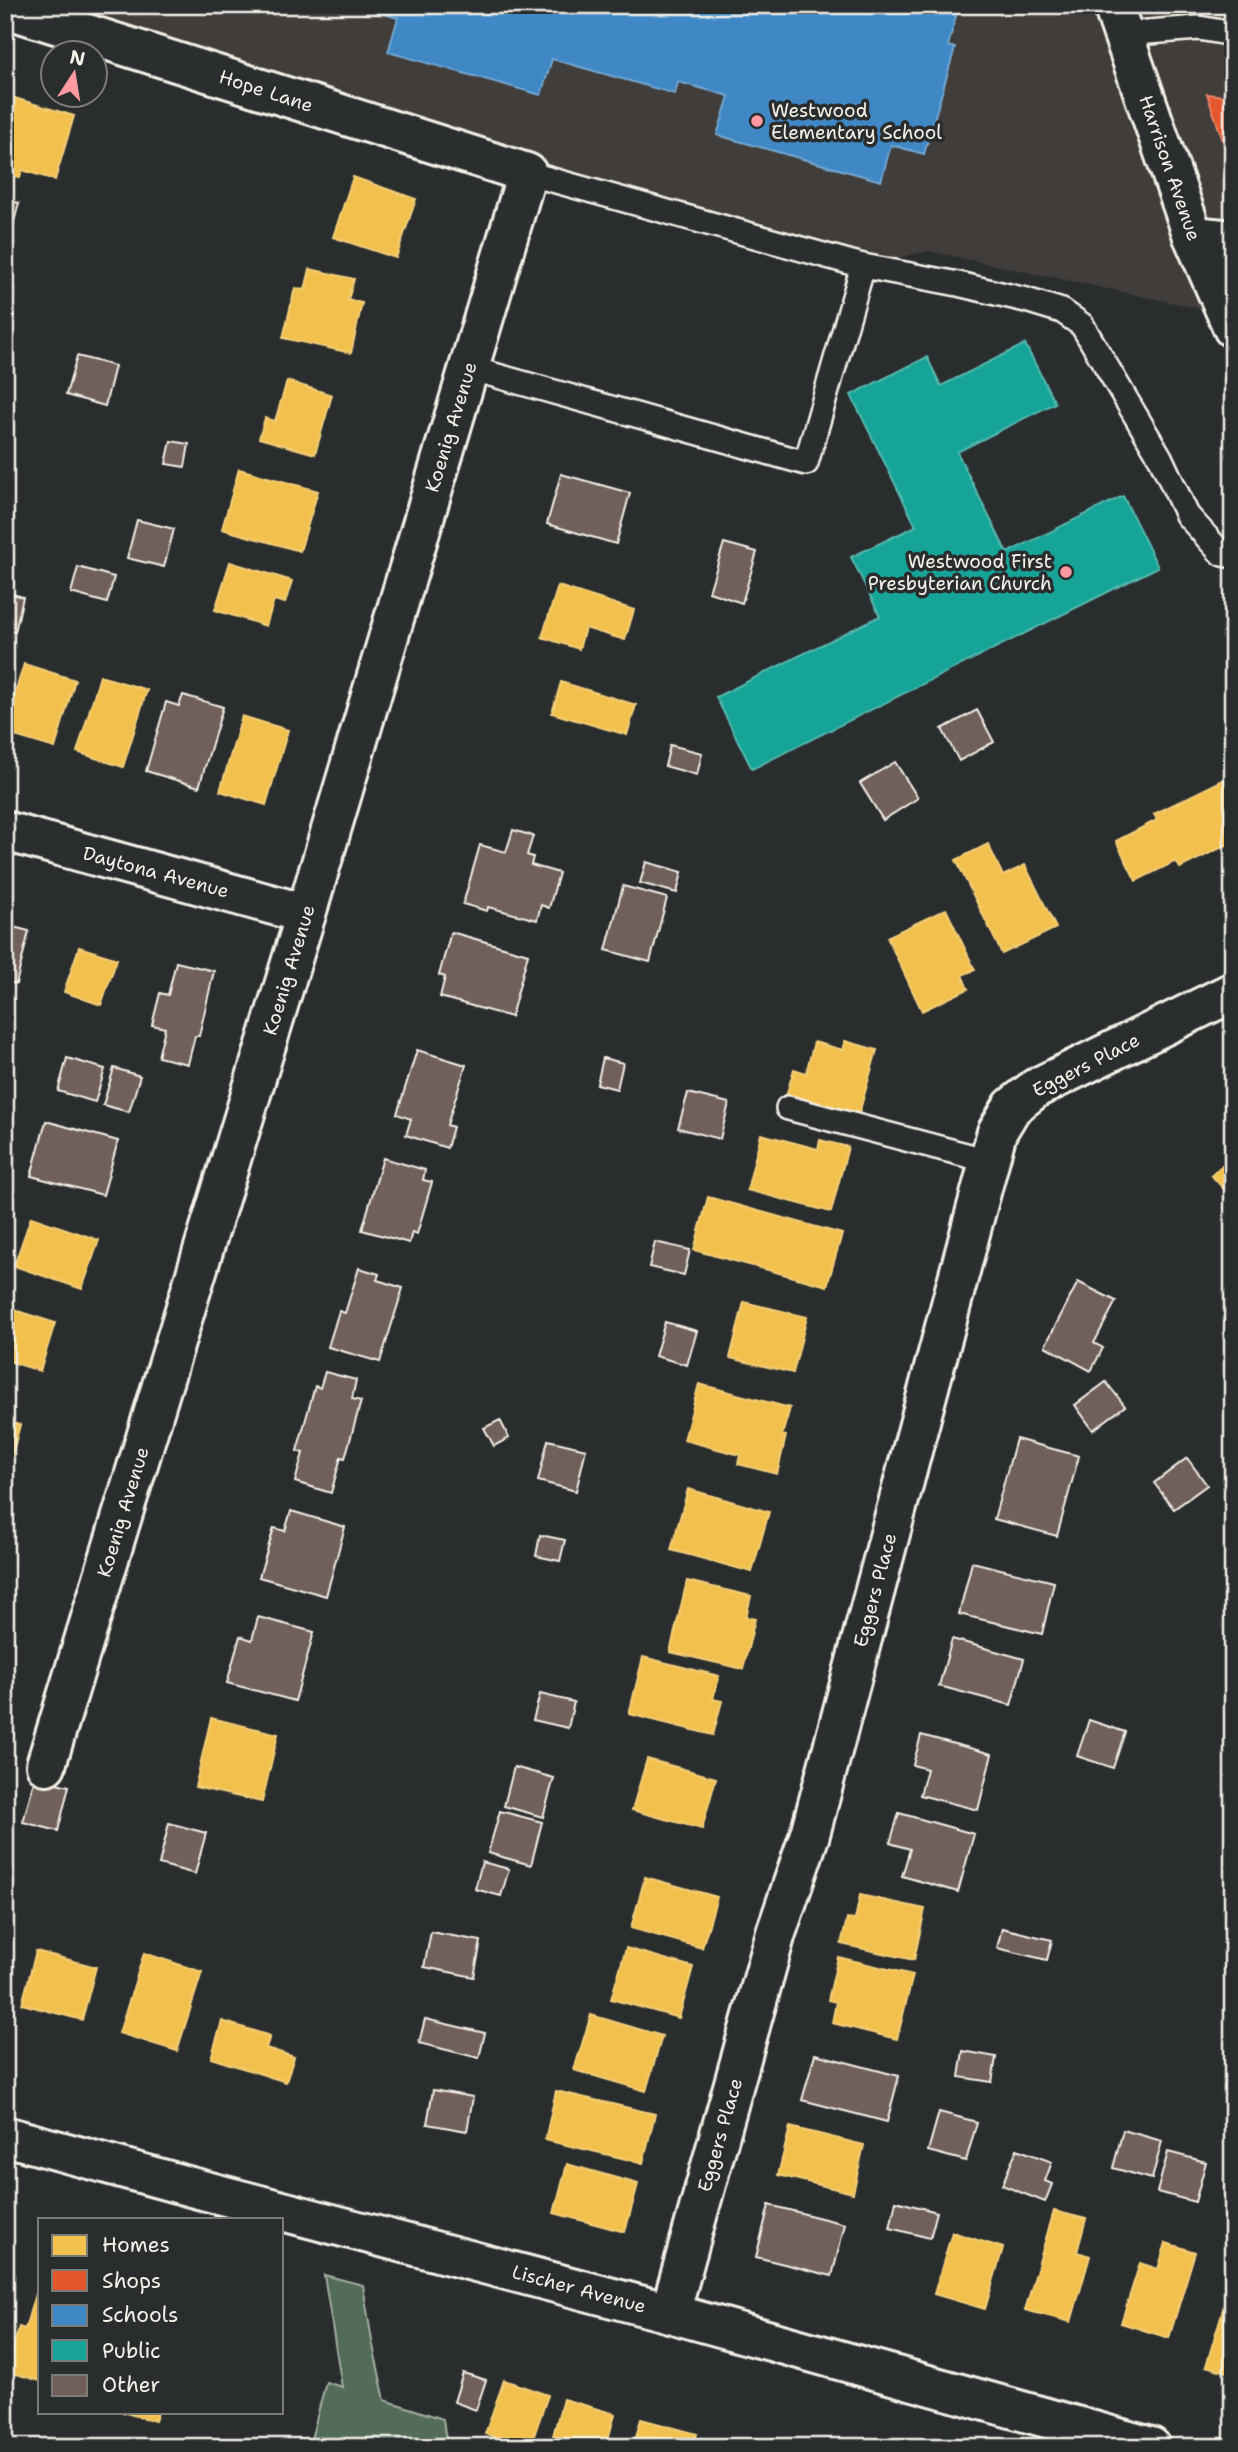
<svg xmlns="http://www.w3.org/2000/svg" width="1238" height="2452" font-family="'Shantell Sans',sans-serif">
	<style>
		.built { fill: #3f3c3b }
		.green { fill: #536c5a; stroke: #a4aea1; stroke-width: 2 }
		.homes { fill: #f2c14e; stroke: #f3cf7c; stroke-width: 2 }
		.shops { fill: #e4572e; stroke: #e98566; stroke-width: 2 }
		.schools { fill: #3f88c5; stroke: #75a8d0; stroke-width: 2 }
		.public { fill: #17a398; stroke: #59bab0; stroke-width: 2 }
		.building { fill: #705e5a; stroke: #f4f1e8; stroke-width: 2 }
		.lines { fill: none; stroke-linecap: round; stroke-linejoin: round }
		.lane-casing { stroke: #f4f1e8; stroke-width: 28 }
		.street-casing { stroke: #f4f1e8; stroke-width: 44 }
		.secondary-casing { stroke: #f4f1e8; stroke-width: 44 }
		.lane { stroke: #2a2d2e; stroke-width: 23 }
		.street { stroke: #2a2d2e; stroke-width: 38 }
		.secondary { stroke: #2a2d2e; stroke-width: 38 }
		.poi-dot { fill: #ff9aa2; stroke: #2a2d2e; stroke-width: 2.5 }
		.labels { text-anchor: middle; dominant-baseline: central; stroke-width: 7; stroke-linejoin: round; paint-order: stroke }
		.street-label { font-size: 19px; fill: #f4f1e8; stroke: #2a2d2e }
		.poi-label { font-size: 19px; fill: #f4f1e8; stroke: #2a2d2e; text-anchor: start }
	</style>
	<rect width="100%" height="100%" fill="#2a2d2e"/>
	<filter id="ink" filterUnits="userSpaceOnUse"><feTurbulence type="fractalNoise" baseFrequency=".0143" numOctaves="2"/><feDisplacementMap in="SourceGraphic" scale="14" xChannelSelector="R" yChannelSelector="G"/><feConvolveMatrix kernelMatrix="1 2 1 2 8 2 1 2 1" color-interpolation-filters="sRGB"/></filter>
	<g filter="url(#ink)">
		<polygon class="built" points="5,5 1233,5 1233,328 1226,314 928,251 863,266"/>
		<polygon class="green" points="324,2275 363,2285 372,2341 385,2400 443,2419 447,2447 309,2447 326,2382 342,2387"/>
		<g class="homes">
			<polygon points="8,96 74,116 55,180 22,170 20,178 5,173 5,106"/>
			<polygon points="353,177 416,199 396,258 333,237"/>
			<polygon points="310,269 354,279 348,300 362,303 351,353 283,338 295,288 305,290"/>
			<polygon points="287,381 332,395 315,454 259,438 265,418 275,421"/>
			<polygon points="239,469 318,491 300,551 222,529"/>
			<polygon points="230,562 292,581 285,603 274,600 266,626 215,610"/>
			<polygon points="558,586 634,610 625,640 585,628 579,649 542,637"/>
			<polygon points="24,664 75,680 55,748 5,733 5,725"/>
			<polygon points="100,676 147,690 123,767 77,752"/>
			<polygon points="561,682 636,705 627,735 552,713"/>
			<polygon points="242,716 288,730 266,805 220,791"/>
			<polygon points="1233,775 1233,842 1180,868 1176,861 1136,881 1116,841 1157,820 1154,814"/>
			<polygon points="988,844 1003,876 1025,865 1056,928 1002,954 956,860"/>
			<polygon points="946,909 975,970 962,975 968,989 922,1011 887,937"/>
			<polygon points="79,947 117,959 101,1005 64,992"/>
			<polygon points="845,1041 877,1050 858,1117 786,1096 794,1069 806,1073 814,1042 843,1050"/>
			<polygon points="761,1134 818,1149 820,1140 848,1147 831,1212 747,1190"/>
			<polygon points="1233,1156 1233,1199 1211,1175"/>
			<polygon points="708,1197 842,1234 827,1286 694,1250"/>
			<polygon points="31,1217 99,1240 82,1289 14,1266"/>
			<polygon points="744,1302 807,1317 793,1373 730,1358"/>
			<polygon points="5,1307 55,1323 40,1371 5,1360"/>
			<polygon points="699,1384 790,1408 782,1435 786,1436 777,1474 738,1464 740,1455 684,1440"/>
			<polygon points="5,1421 20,1425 11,1459 5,1458"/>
			<polygon points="688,1489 769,1512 752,1572 671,1550"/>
			<polygon points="687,1581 751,1596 746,1617 755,1619 743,1669 670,1652"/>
			<polygon points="643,1657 719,1676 713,1699 722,1701 713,1735 629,1714"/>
			<polygon points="211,1718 278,1734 262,1802 195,1787"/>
			<polygon points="647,1759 716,1778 702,1829 632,1810"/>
			<polygon points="645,1877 717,1897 702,1948 631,1928"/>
			<polygon points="860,1895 925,1909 914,1960 841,1944 847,1919 855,1920"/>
			<polygon points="626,1948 693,1967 679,2018 611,1999"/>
			<polygon points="36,1951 96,1967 82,2020 22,2004"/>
			<polygon points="144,1953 202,1972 177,2051 119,2033"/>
			<polygon points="838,1957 913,1975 897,2039 832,2023 836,2002 828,2000"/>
			<polygon points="591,2015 662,2036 646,2091 574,2070"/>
			<polygon points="222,2021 270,2036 266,2048 294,2057 286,2082 211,2058"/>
			<polygon points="556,2091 655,2114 643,2163 545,2140"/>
			<polygon points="790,2127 864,2145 853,2193 778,2175"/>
			<polygon points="567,2164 638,2184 625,2232 554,2213"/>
			<polygon points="1054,2211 1086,2219 1077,2252 1090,2256 1071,2322 1025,2310"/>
			<polygon points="952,2232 1003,2248 985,2309 934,2294"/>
			<polygon points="1166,2243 1195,2252 1169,2338 1121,2323 1140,2263 1158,2269"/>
			<polygon points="1233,2276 1233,2374 1206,2366"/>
			<polygon points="39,2280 40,2281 40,2381 6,2371 19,2327 25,2329"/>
			<polygon points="504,2380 548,2395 530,2447 521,2447 485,2434"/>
			<polygon points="563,2399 615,2414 606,2447 550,2447"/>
			<polygon points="122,2412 158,2412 155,2421"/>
			<polygon points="641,2419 697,2434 693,2447 633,2447"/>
		</g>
		<polygon class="shops" points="1207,94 1233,97 1233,170"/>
		<polygon class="schools" points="352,5 959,5 948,46 955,48 924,154 891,145 881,181 717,135 729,96 678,82 675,94 552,59 541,95 388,52 398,18"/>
		<polygon class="public" points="1025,344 1055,403 957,452 1007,553 1123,496 1158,567 752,769 716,697 880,616 851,557 916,526 851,395 927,357 941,386"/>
		<g class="building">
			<polygon points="5,199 19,203 5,255"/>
			<polygon points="77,356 115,366 105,406 66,395"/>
			<polygon points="171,441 189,444 185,467 166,464"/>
			<polygon points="561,474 630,493 616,544 547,524"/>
			<polygon points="137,520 174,529 164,567 127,558"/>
			<polygon points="724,543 757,552 742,603 709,592"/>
			<polygon points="78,567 114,577 107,603 71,593"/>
			<polygon points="5,592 23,597 15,632 5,630"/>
			<polygon points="183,695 223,707 199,787 146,771 166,702 179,706"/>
			<polygon points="977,710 994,742 959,761 942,729"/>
			<polygon points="670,745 702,753 697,775 665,766"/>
			<polygon points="895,762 918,798 883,820 860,783"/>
			<polygon points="513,830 533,836 527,855 533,857 531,865 559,873 549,908 541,905 537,920 488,907 487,911 463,904 480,845 506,852"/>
			<polygon points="646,862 682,872 677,893 640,883"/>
			<polygon points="623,886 667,898 650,962 606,950"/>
			<polygon points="5,925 29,931 16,984 9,982 5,999"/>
			<polygon points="451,932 528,954 511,1017 440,997 445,977 439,975"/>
			<polygon points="176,962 214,971 199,1036 195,1036 188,1064 158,1057 165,1028 152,1025 160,993 168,995"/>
			<polygon points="417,1050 466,1065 447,1125 453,1127 447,1148 406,1135 411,1119 397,1114"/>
			<polygon points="67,1058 105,1069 95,1102 58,1091"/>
			<polygon points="603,1058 623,1063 617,1089 597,1084"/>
			<polygon points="114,1068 140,1076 129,1112 103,1105"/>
			<polygon points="688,1093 729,1103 720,1139 678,1128"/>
			<polygon points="46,1121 118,1141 103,1195 31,1176"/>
			<polygon points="383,1158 425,1170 423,1180 432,1182 417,1234 412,1232 409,1243 362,1230"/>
			<polygon points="655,1242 690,1250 684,1275 649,1267"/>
			<polygon points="359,1268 379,1274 377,1280 403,1288 380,1362 328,1347 339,1311 345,1313"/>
			<polygon points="1078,1282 1116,1301 1094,1343 1103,1348 1091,1371 1045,1346"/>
			<polygon points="665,1322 697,1331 687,1365 655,1356"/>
			<polygon points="325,1372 356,1380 352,1399 361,1401 345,1458 341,1457 331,1493 295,1482 303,1453 297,1451 315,1386 320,1388"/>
			<polygon points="1106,1382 1125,1406 1093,1430 1075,1405"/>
			<polygon points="500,1420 509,1438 494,1446 484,1428"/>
			<polygon points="1016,1439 1079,1456 1057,1536 994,1519"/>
			<polygon points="548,1440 586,1449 576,1491 538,1481"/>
			<polygon points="1187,1458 1207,1485 1174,1509 1154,1483"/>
			<polygon points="291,1511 345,1527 326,1596 259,1577 274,1528 285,1531"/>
			<polygon points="540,1535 565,1540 560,1561 536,1556"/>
			<polygon points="972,1562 1054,1582 1042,1634 959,1614"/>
			<polygon points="258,1617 314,1632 295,1701 227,1683 240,1636 252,1640"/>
			<polygon points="952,1639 1024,1659 1011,1705 939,1686"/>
			<polygon points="540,1694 574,1702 568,1728 533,1720"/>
			<polygon points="1089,1720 1125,1732 1113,1768 1077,1756"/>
			<polygon points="921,1735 992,1754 978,1810 920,1795 927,1769 913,1765"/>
			<polygon points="514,1767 554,1778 543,1817 504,1806"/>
			<polygon points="35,1778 69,1786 58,1831 23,1822"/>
			<polygon points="500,1811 542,1822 531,1865 488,1853"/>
			<polygon points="899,1813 974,1834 958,1892 902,1876 910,1849 890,1843"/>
			<polygon points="169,1823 206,1833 195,1874 159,1864"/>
			<polygon points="482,1862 509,1869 501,1896 475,1889"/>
			<polygon points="1002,1928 1052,1940 1047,1960 997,1948"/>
			<polygon points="431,1932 481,1941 474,1977 424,1967"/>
			<polygon points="425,2019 485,2033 479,2058 419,2043"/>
			<polygon points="963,2051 996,2057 992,2082 959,2077"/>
			<polygon points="815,2054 899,2076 887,2122 802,2100"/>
			<polygon points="433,2090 473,2097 467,2131 427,2124"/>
			<polygon points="939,2112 977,2122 966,2161 928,2151"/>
			<polygon points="1123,2130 1162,2141 1152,2179 1113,2168"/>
			<polygon points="1017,2149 1052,2162 1045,2181 1052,2184 1045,2202 1002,2185"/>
			<polygon points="1168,2152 1206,2162 1195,2202 1157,2192"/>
			<polygon points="896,2201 937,2212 930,2238 890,2228"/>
			<polygon points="769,2205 845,2224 832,2276 756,2257"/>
			<polygon points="463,2373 486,2380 476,2410 454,2402"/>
		</g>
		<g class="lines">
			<g class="lane-casing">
				<g id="lane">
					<polyline points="1123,34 1199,28 1233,34"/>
					<polyline points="527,173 863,266 958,284 1026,300 1062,311 1082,325 1160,457 1187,515 1222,554 1233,556"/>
					<polyline points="469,368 806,463 863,266"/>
					<polyline points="788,1108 989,1161"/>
				</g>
			</g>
			<g class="street-casing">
				<g id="street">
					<polyline points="5,8 527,173 306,914 46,1765"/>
					<polyline points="1193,236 1233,240"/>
					<polyline points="5,831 306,914"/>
					<polyline points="5,2136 191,2187 670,2313 1151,2447"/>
					<polyline points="670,2313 776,1933 810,1834 997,1132 1012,1107 1036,1088 1233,992"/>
				</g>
			</g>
			<g class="secondary-casing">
				<polyline id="secondary" points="1113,5 1193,236 1233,328"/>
			</g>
			<use href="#lane" class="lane"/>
			<use href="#street" class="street"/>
			<use href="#secondary" class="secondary"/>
		</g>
	</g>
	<g class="poi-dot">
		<circle cx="757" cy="121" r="7"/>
		<circle cx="1066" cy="572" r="7"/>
	</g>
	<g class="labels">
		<g class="street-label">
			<text transform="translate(266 91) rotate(18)">Hope Lane</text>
			<text transform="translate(1170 168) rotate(71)">Harrison Avenue</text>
			<text transform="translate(451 427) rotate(-73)">Koenig Avenue</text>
			<text transform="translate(156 872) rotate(15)">Daytona Avenue</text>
			<text transform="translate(289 970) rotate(-73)">Koenig Avenue</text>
			<text transform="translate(1086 1065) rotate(-27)">Eggers Place</text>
			<text transform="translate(123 1512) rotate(-73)">Koenig Avenue</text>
			<text transform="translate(875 1590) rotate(-75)">Eggers Place</text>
			<text transform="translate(720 2135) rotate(-74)">Eggers Place</text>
			<text transform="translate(579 2289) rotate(15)">Lischer Avenue</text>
		</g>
		<g class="poi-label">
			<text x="771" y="110">Westwood<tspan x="771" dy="22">Elementary School</tspan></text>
			<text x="1052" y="561" text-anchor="end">Westwood First<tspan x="1052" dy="22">Presbyterian Church</tspan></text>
		</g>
	</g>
	<rect width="1238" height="2452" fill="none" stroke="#2a2d2e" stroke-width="28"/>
	<rect x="14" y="14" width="1210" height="2424" fill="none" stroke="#f4f1e8" stroke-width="2.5" filter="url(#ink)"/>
	<rect x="38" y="2218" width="245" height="196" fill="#2a2d2e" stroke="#7b7b78" stroke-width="2"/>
	<rect x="52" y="2235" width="35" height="21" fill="#f2c14e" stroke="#7b7b78" stroke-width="2"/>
	<text x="102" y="2252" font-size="21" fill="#f4f1e8">Homes</text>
	<rect x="52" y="2270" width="35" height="21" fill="#e4572e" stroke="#7b7b78" stroke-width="2"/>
	<text x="102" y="2288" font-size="21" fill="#f4f1e8">Shops</text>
	<rect x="52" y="2305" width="35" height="21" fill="#3f88c5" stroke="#7b7b78" stroke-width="2"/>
	<text x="102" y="2322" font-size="21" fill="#f4f1e8">Schools</text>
	<rect x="52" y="2340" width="35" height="21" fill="#17a398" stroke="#7b7b78" stroke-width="2"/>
	<text x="102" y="2358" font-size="21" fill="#f4f1e8">Public</text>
	<rect x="52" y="2375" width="35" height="21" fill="#705e5a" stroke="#7b7b78" stroke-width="2"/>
	<text x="102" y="2392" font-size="21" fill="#f4f1e8">Other</text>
	<g transform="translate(74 74) rotate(12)"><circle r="33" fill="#2a2d2e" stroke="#7b7b78" stroke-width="2"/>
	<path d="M0-5L12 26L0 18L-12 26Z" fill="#ff9aa2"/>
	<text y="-10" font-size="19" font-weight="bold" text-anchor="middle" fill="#f4f1e8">N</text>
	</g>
</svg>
